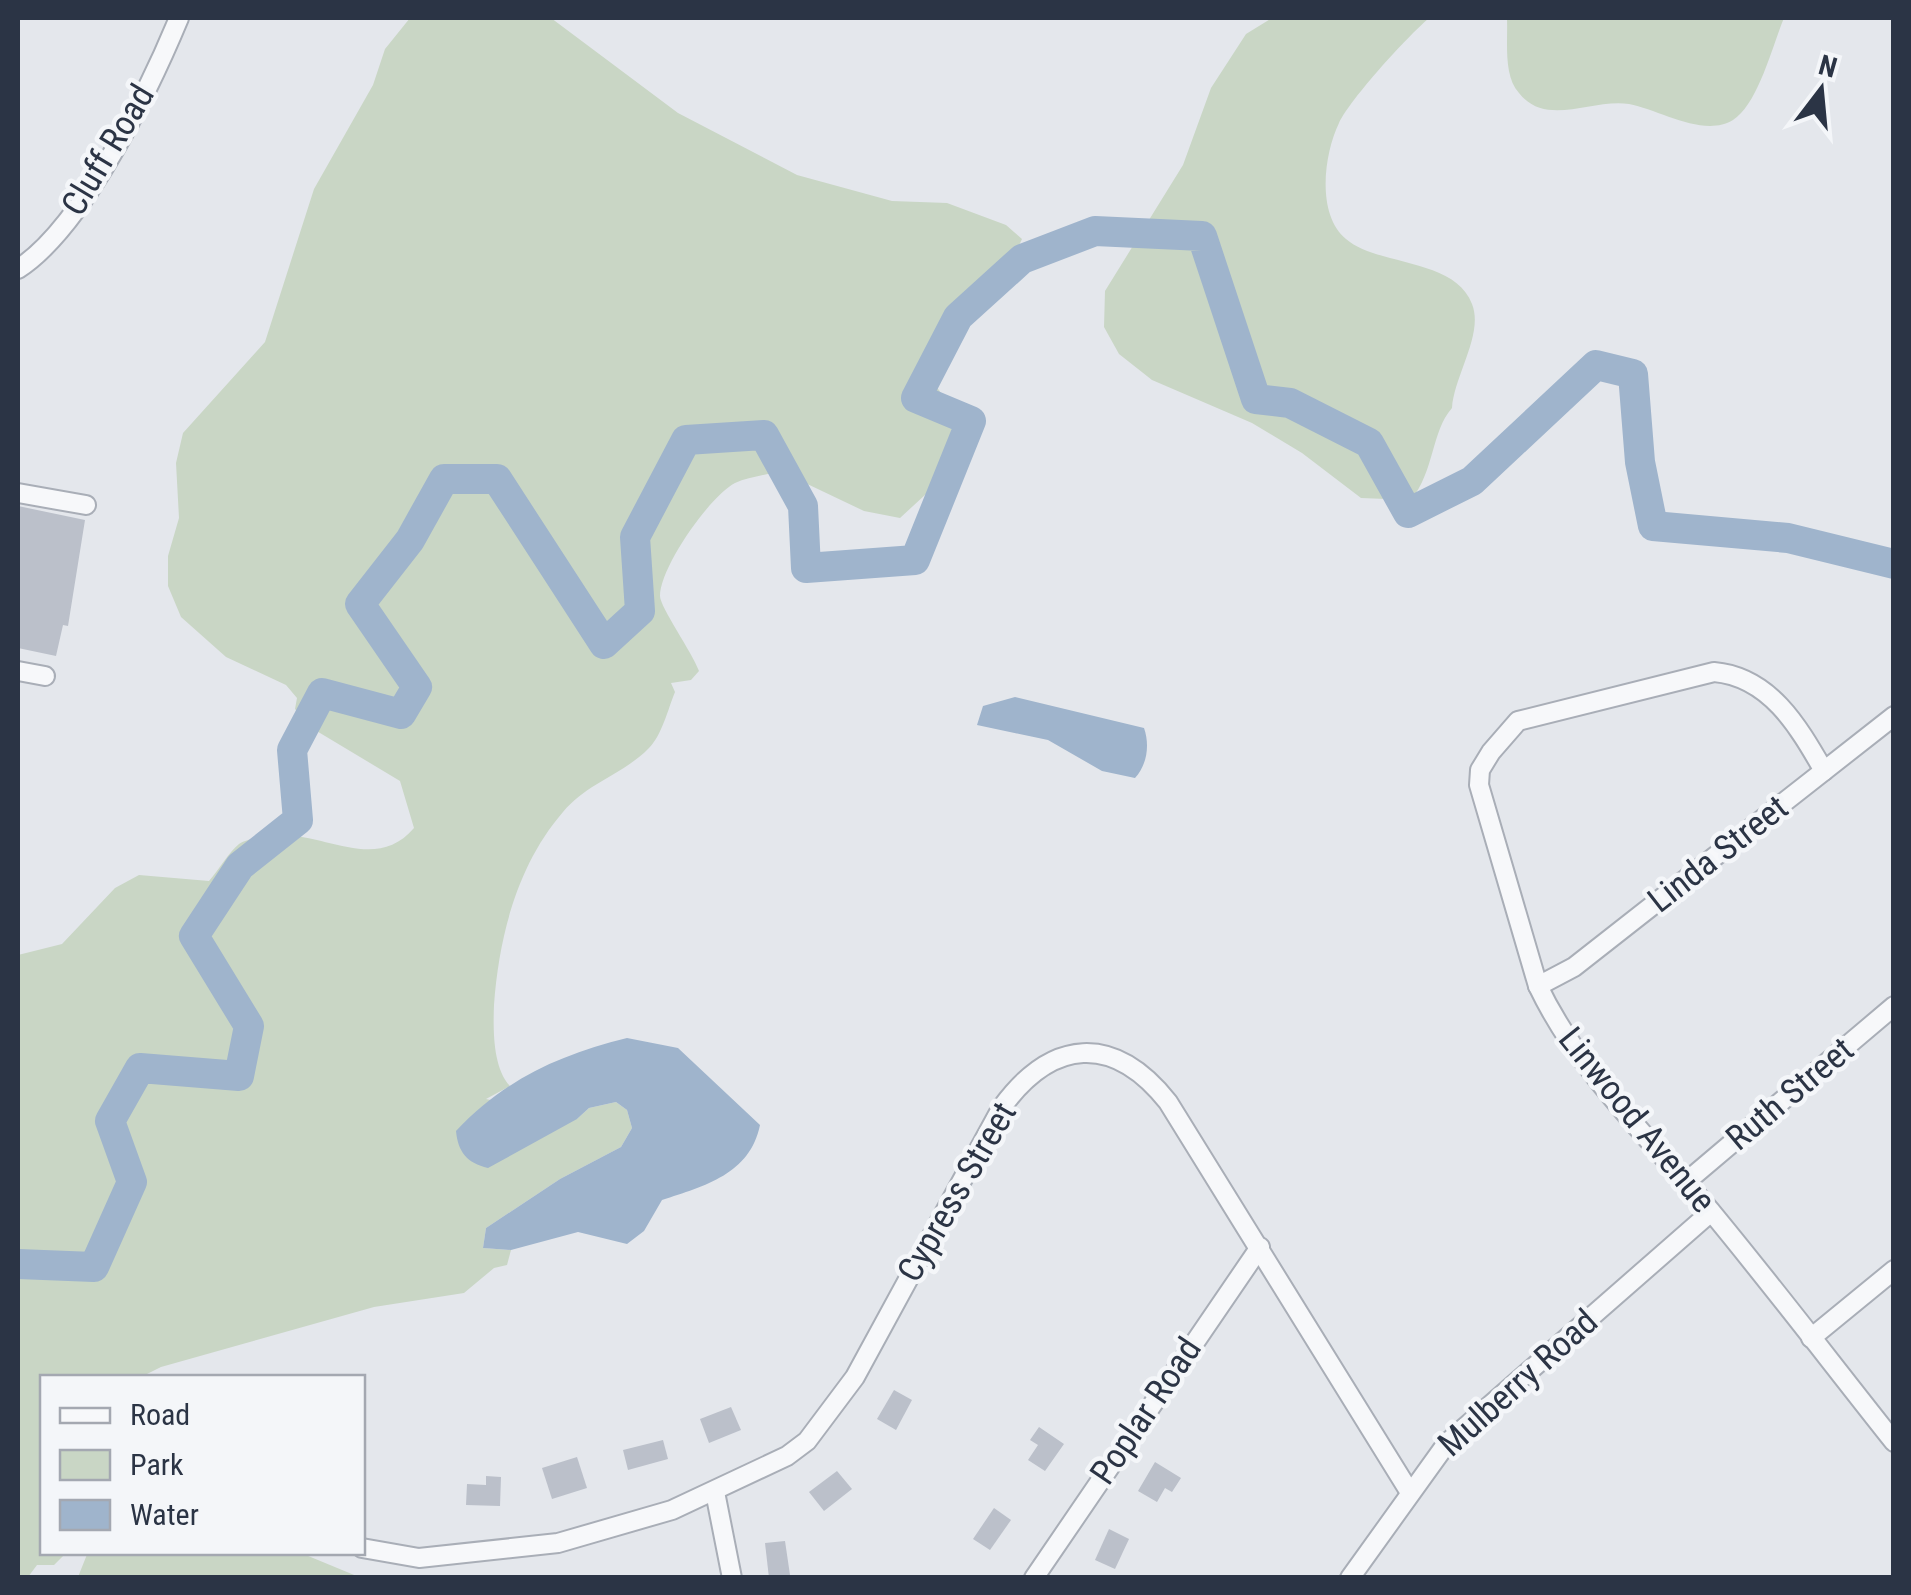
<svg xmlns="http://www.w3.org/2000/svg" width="1911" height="1595" font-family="'Roboto Condensed',sans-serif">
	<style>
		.green { fill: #c9d6c5 }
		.water { fill: #9fb4cc }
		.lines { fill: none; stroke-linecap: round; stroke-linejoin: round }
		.river { stroke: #9fb4cc; stroke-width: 30 }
		.building { fill: #bbc0ca }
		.minor-casing { stroke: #a9aeb7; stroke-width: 22 }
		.minor { stroke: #f7f8fa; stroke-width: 18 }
		.labels { text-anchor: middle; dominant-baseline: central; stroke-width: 9; stroke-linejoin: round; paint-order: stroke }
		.street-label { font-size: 35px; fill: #2b3445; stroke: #f4f6f9 }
	</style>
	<rect width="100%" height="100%" fill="#e4e7ec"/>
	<g class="green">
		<path d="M410 18H551L678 113 797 175 892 201 947 203 1006 225 1022 239 1014 256 947 308 929 364 934 383 970 435 964 459 900 518 864 511 780 471C766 475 748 477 735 483 710 496 660 567 660 596 660 607 692 652 699 671L691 680 671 683 675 692C668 709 662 735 649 748 624 774 587 783 563 812 517 865 499 937 494 1005 493 1030 493 1068 510 1086L486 1099 577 1119 589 1108 616 1102 627 1110 632 1128 621 1147 560 1179 486 1228 483 1248 511 1250 507 1265 494 1268 464 1293 374 1307 161 1367 141 1377 42 1378V1552L66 1553 54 1565H37L28 1577 18 1578V955L62 944 115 888 139 875 209 881C219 870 228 853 239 844 244 840 254 839 261 837 317 824 372 877 414 828L400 781 315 730 295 709 297 698 286 685 226 657 181 617 168 586V556L179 518 176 463 183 433 265 342 314 189 373 85 385 49Z"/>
		<path d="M1272 18H1429C1407 37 1351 98 1339 123 1324 154 1316 214 1346 239 1377 266 1455 258 1472 304 1484 334 1454 376 1452 408 1431 432 1435 470 1411 500L1361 498 1302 453 1252 423 1152 380 1119 354 1104 327 1105 291 1183 165 1211 88 1246 34Z"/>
		<path d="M1507 18H1784C1773 44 1758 105 1733 120 1704 138 1660 110 1629 104 1593 98 1546 128 1519 93 1503 75 1508 41 1507 18Z"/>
		<polygon points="88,1552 301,1553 359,1577 78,1577"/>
	</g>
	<g class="water">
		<path d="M1015 697 1144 728C1150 745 1147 765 1135 778L1102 771 1048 740 977 725 983 706Z"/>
		<path d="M627 1038 678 1048 760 1125C750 1174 705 1186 662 1200L644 1231 627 1244 578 1232 511 1250 483 1248 486 1228 560 1179 621 1147 632 1128 627 1110 616 1102 589 1108 577 1119 488 1168C467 1163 458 1152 456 1131 505 1079 559 1055 627 1038Z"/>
	</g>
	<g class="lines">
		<polyline class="river" points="18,1264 94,1267 132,1182 110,1121 140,1068 239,1076 249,1026 194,936 240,866 298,820 292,750 322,693 401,714 417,687 360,604 410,540 444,479 497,479 604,644 640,611 635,537 686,440 764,435 803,506 806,568 915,560 971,421 916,398 958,317 1022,259 1095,231 1202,236 1256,399 1290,403 1369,443 1408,513 1472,481 1596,365 1633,374 1640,462 1653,526 1788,538 1894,564"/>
	</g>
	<g class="building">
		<polygon points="18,506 85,520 68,626 63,625 56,656 18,648"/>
		<polygon points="894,1390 912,1400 896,1430 877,1419"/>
		<polygon points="731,1407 741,1430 709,1443 700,1419"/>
		<polygon points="1039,1427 1064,1444 1045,1471 1028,1460 1038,1445 1030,1440"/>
		<polygon points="663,1440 668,1459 628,1470 623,1450"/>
		<polygon points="577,1457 587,1488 552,1499 542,1468"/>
		<polygon points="1155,1462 1181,1478 1172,1492 1165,1488 1157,1502 1138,1491"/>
		<polygon points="837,1471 852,1489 824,1511 809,1492"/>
		<polygon points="486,1476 501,1477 500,1506 466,1505 467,1484 486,1485"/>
		<polygon points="994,1508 1011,1520 990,1550 973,1539"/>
		<polygon points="1109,1529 1129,1539 1115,1569 1095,1560"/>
		<polygon points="785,1541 790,1575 769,1578 765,1543"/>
	</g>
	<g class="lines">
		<g class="minor-casing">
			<g id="minor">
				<path d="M18 269C83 227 149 90 179 18"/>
				<polyline points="18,493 86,505"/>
				<polyline points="18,671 45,676"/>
				<path d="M1824 771C1798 726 1770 677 1714 672L1518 721 1491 752 1480 770 1479 785 1538 986C1578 1070 1649 1138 1709 1209 1772 1285 1832 1364 1894 1442"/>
				<polyline points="1538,986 1574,967 1894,716"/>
				<polyline points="1686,1182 1894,1006"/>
				<polyline points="1811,1338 1894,1270"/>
				<polyline points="715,1492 732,1578"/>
				<path d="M362 1548 419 1558 558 1543 672 1510 787 1456 807 1441 855 1377 1002 1107C1052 1039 1113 1033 1168 1102L1409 1491"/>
				<polyline points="1034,1578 1260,1247"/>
				<polyline points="1350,1578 1447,1443 1711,1212"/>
			</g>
		</g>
		<use href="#minor" class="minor"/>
	</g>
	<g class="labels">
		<g class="street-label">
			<text transform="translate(108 150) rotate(-59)">Cluff Road</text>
			<text transform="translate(1718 854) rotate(-38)">Linda Street</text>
			<text transform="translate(1790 1094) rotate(-40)">Ruth Street</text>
			<text transform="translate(1637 1120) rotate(51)">Linwood Avenue</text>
			<text transform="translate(957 1192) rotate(-60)">Cypress Street</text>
			<text transform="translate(1518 1383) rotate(-42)">Mulberry Road</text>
			<text transform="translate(1146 1411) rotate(-56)">Poplar Road</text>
		</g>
	</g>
	<rect width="1911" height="1595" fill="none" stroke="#2b3445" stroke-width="40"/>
	<rect x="40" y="1375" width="325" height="180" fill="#f4f6f9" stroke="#a4a8b1" stroke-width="2.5"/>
	<rect x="60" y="1408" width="50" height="15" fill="#f7f8fa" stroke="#a4a8b1" stroke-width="2.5"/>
	<text x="130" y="1425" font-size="30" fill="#2b3445">Road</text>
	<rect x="60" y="1450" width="50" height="30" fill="#c9d6c5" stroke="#a4a8b1" stroke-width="2.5"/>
	<text x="130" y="1475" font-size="30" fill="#2b3445">Park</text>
	<rect x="60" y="1500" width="50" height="30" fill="#9fb4cc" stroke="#a4a8b1" stroke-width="2.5"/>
	<text x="130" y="1525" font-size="30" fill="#2b3445">Water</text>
	<g transform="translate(1821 90) rotate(16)" stroke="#f4f6f9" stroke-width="8" paint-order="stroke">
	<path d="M0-8L18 38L0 25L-18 38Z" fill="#2b3445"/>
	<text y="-15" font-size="28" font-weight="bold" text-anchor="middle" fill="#2b3445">N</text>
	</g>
</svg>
